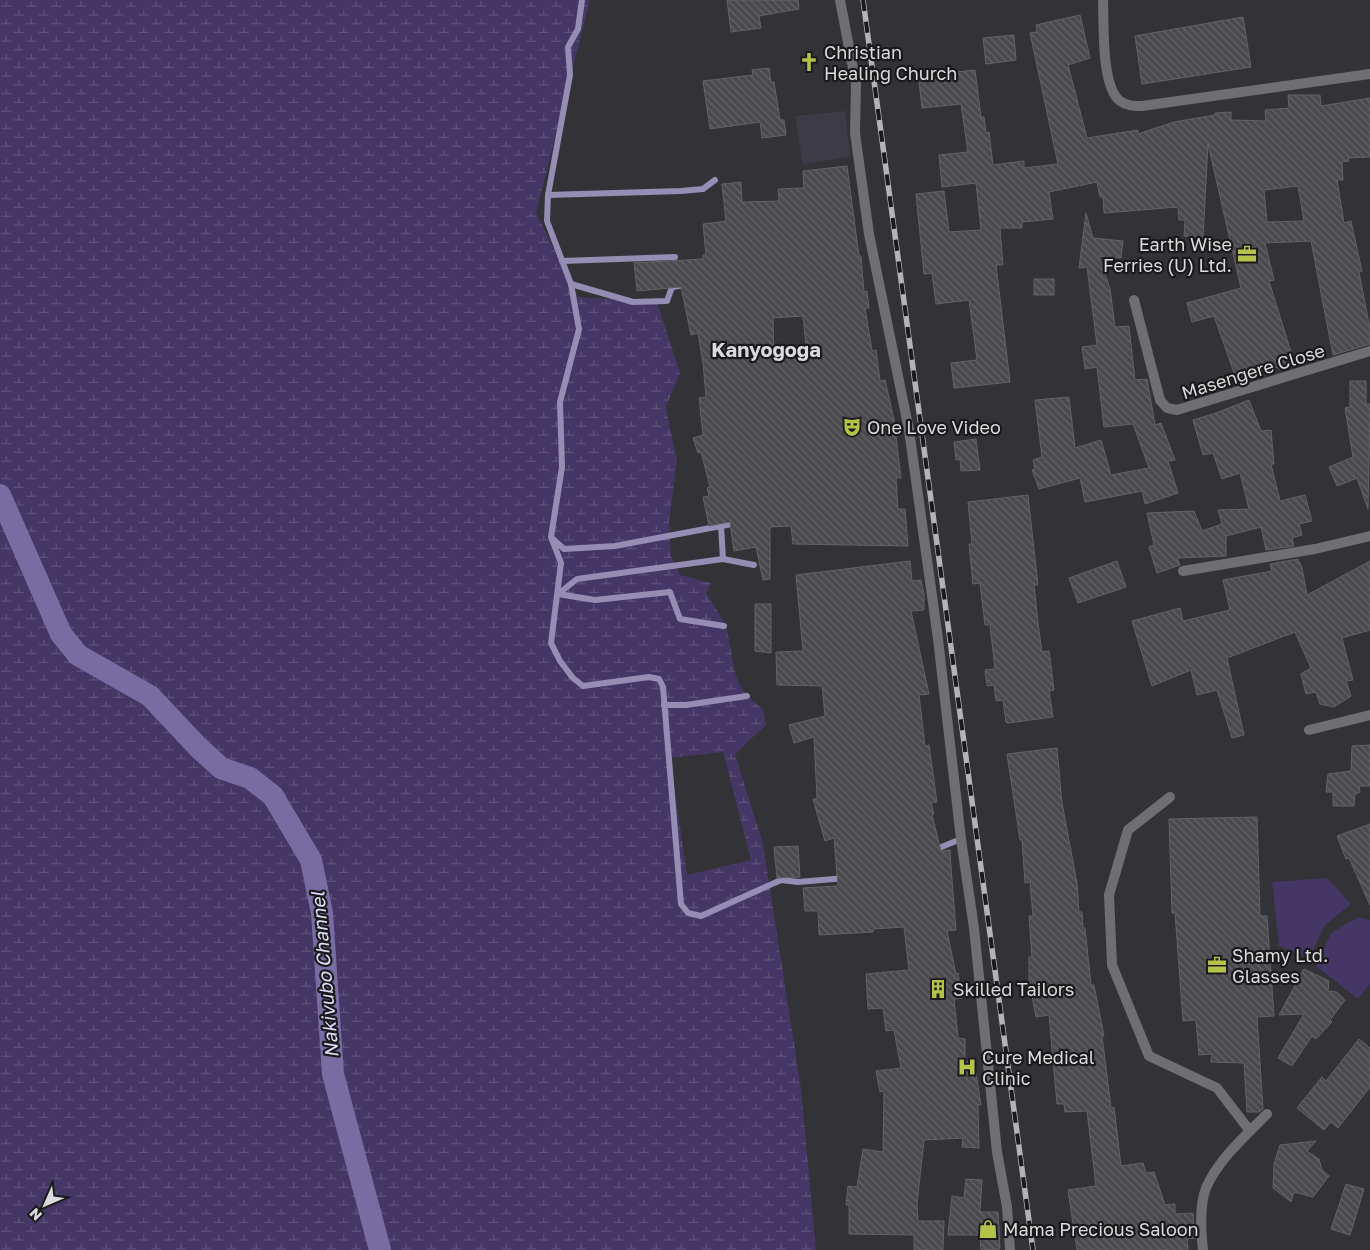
<svg xmlns="http://www.w3.org/2000/svg" width="1370" height="1250" font-family="'Golos Text',sans-serif">
	<style>
		.built { fill: #3d3b45 }
		.grass { fill: #443765 }
		.wetland { fill: url(#wetland-marsh); fill-rule: evenodd }
		.lines { fill: none; stroke-linecap: round; stroke-linejoin: round }
		.stream { stroke: #968db4; stroke-width: 6 }
		.canal { stroke: #796ca2; stroke-width: 22 }
		.building { fill: url(#building-back-hatch); stroke: #636267; fill-rule: evenodd }
		.minor { stroke: #6f6e70; stroke-width: 10 }
		.rail-casing { stroke: #b4b4b6; stroke-width: 5.5 }
		.rail { stroke: #1a1a1c; stroke-width: 4; stroke-dasharray: 11; stroke-linecap: butt }
		.labels { text-anchor: middle; dominant-baseline: central; stroke-width: 4.5; stroke-linejoin: round; paint-order: stroke }
		.poi-label { font-size: 18px; fill: #dbdbdd; stroke: #1a1a1c; text-anchor: start }
		.street-label { font-size: 18px; fill: #dbdbdd; stroke: #1a1a1c }
		.water-label { font-size: 19px; font-style: italic; fill: #e0dafa; stroke: #1a1a1c }
		.quarter-label { font-size: 20px; font-weight: bold; fill: #dbdbdd; stroke: #1a1a1c }
	</style>
	<defs>
		<pattern id="wetland-marsh" width="20" height="14" patternUnits="userSpaceOnUse" patternTransform="scale(1.25)"><rect width="20" height="14" fill="#443765"/><path d="M1 5h8M5 5V1M11 12h8M15 12V8" fill="none" stroke="#5e537b"/></pattern>
		<pattern id="building-back-hatch" width="6" height="6" patternUnits="userSpaceOnUse" patternTransform="scale(1.25)"><rect width="6" height="6" fill="#4a494d"/><path d="M-1 5l2 2M0 0l6 6M5-1l2 2" fill="none" stroke="#646366"/></pattern>
	</defs>
	<rect width="100%" height="100%" fill="#333236"/>
	<polygon class="built" points="845,111 850,156 803,165 795,116"/>
	<g class="grass">
		<polygon points="1327,878 1351,904 1325,925 1309,958 1279,946 1272,882"/>
		<polygon points="1358,917 1370,920 1370,984 1358,999 1316,966 1331,933"/>
	</g>
	<path class="wetland" d="M0 0H590L536 213 578 297 657 302 680 373 666 407 677 460 669 522 671 556 680 575 711 583 706 593C713 605 724 618 727 631 737 669 728 683 763 709L766 725 735 754 763 844 801 1089 816 1250H0ZM723 752 751 860 687 875 670 758Z"/>
	<g class="lines">
		<g class="stream">
			<polyline points="582,0 578,29 568,47 570,75 548,195 547,221 571,284 579,329 560,402 562,467 551,537 561,563 551,643 560,661 573,678 583,686 649,677 659,679 663,687 681,904 688,913 701,916 781,880 798,882 846,878"/>
			<polyline points="548,195 681,191 703,189 715,180"/>
			<polyline points="562,261 675,257"/>
			<polyline points="571,284 633,302 667,301 672,287 679,286"/>
			<polyline points="721,526 723,559"/>
			<polyline points="553,539 564,549 615,546 737,523"/>
			<polyline points="558,594 577,579 723,559 754,565"/>
			<polyline points="558,594 595,600 670,592 680,619 724,626"/>
			<polyline points="664,705 686,705 747,696"/>
			<polyline points="934,850 961,839"/>
		</g>
		<polyline class="canal" points="0,495 61,634 78,655 150,696 199,748 221,768 250,778 273,796 311,860 322,913 333,1074 380,1250"/>
	</g>
	<g class="building">
		<polygon points="727,0 798,0 799,9 759,16 761,28 731,32"/>
		<path d="M1080 15 1090 58 1068 65 1087 138 1138 130V134L1174 122 1215 115V113L1231 112V120L1266 121 1265 110 1289 108 1288 95H1320L1321 106 1370 98V157L1348 158 1349 161 1342 162 1343 180H1337L1344 223 1351 221 1362 271 1359 272 1370 329V344L1333 355 1311 241 1265 243 1274 280 1269 281 1295 365 1278 369V367L1237 381 1214 316 1192 322 1187 303 1241 288 1208 144 1203 237 1184 236 1185 220H1179L1178 207 1104 213 1103 197H1100L1097 182 1049 192 1053 219 1022 222V228H1000L1003 265H996L1010 382 954 388 951 363 977 360 969 300 936 304 932 273 924 274 916 194 944 191 949 232 981 230 976 183 942 187 939 155 968 152 961 104 922 108 919 81 958 76 957 72 975 70 981 117H984L986 133 989 132 993 165 1024 161V168L1058 164 1030 33 1037 32 1036 25ZM1298 186 1304 221 1267 222 1264 190Z"/>
		<polygon points="1243,17 1251,67 1142,84 1135,36"/>
		<polygon points="1014,35 1016,60 986,64 983,38"/>
		<polygon points="769,68 771,82 774,82 780,120 784,120 786,135 762,138 760,122 710,129 703,81 753,75 752,70"/>
		<path d="M847 166 859 256H861L864 292 867 291 869 308H865L872 351 876 350 880 381 885 380 894 420 901 478H896L898 509H905L908 546 793 544 791 526 770 527V579L763 580 756 547 734 551 730 522 709 526 703 497 709 496 707 488 710 487 701 452 698 453 693 438 703 435 699 398 706 397 703 363 698 333 691 335 681 287 637 291 634 263 703 259V255H706L703 224 726 221 722 184 741 182 742 202 779 201 778 189 804 188 803 171ZM803 316 807 355 774 359 773 318Z"/>
		<polygon points="1086,213 1093,238 1123,241 1121,258 1099,256 1110,289 1115,327 1129,326 1135,380 1147,379 1155,425 1161,423 1175,460 1168,461 1178,493 1145,504 1142,491 1085,502 1080,478 1039,489 1032,470 1035,469 1033,460 1042,457 1035,400 1069,397 1075,448 1101,440 1111,475 1149,468 1133,424 1104,427 1097,367 1085,369 1082,347 1097,345 1087,267 1079,268"/>
		<rect x="1034" y="279" width="20" height="16"/>
		<polygon points="1350,381 1366,381 1366,404 1370,404 1368,509 1357,478 1337,486 1329,467 1353,457 1345,408 1350,407"/>
		<polygon points="1249,400 1261,431 1271,430 1274,464 1271,464 1280,501 1305,495 1312,521 1299,524 1302,535 1292,538 1294,546 1266,550 1261,527 1226,536 1226,556 1177,558 1180,565 1157,573 1149,547 1154,545 1147,513 1194,511 1202,531 1222,524 1218,510 1249,509 1240,473 1222,479 1213,453 1203,455 1193,420 1216,413"/>
		<polygon points="976,439 980,470 961,471 960,459 956,460 954,442"/>
		<polygon points="1028,495 1038,585 1034,585 1038,623 1042,652 1049,651 1054,690 1049,691 1053,717 1008,723 1006,722 1003,700 996,701 994,685 987,686 985,670 995,669 990,625 985,625 980,583 973,584 969,544 972,544 968,502"/>
		<polygon points="1298,559 1302,568 1307,595 1370,561 1370,630 1342,638 1353,680 1346,681 1351,696 1334,707 1320,704 1316,692 1306,694 1301,674 1311,668 1295,632 1227,658 1244,735 1232,738 1217,690 1197,695 1191,670 1152,686 1132,621 1180,608 1183,621 1230,610 1223,580 1272,571 1270,564"/>
		<polygon points="910,561 912,581 921,580 924,594 924,610 911,611 929,694 919,695 925,746 929,745 937,802 931,803 934,814 932,815 941,851 950,850 951,867 956,930 947,931 956,974 958,973 962,998 954,999 958,1038 965,1039 965,1062 974,1061 981,1105 978,1105 979,1148 962,1147 963,1138 924,1140 917,1204 918,1221 944,1221 943,1250 914,1250 914,1235 849,1234 849,1205 846,1205 848,1186 857,1187 863,1149 883,1152 884,1091 880,1092 876,1071 901,1068 894,1030 886,1031 883,1008 868,1009 866,974 909,970 904,927 873,929 873,932 819,935 818,911 805,911 803,888 838,886 834,838 825,841 813,799 817,799 814,737 794,743 789,725 825,716 822,686 777,685 776,652 803,651 796,575"/>
		<polygon points="1117,561 1126,587 1078,603 1069,578"/>
		<polygon points="755,604 771,604 771,653 755,651"/>
		<polygon points="1370,745 1370,786 1359,786 1360,792 1355,794 1354,806 1333,806 1333,792 1326,792 1328,774 1351,771 1352,746"/>
		<polygon points="1057,748 1062,803 1077,883 1079,912 1082,912 1083,928 1085,928 1091,985 1094,985 1104,1036 1102,1036 1111,1108 1114,1107 1121,1166 1143,1163 1146,1173 1154,1172 1165,1205 1175,1204 1175,1214 1193,1213 1195,1238 1187,1239 1188,1250 1077,1250 1068,1190 1096,1186 1087,1111 1065,1112 1064,1104 1057,1104 1049,1015 1036,1017 1029,980 1029,957 1032,957 1029,916 1033,916 1030,882 1025,883 1022,840 1020,840 1007,754"/>
		<polygon points="1257,817 1260,916 1267,916 1274,1016 1257,1017 1263,1109 1259,1112 1247,1112 1244,1063 1211,1062 1212,1054 1199,1055 1196,1020 1183,1021 1175,913 1172,913 1169,819"/>
		<polygon points="1370,824 1370,905 1349,858 1346,859 1337,836"/>
		<polygon points="798,846 800,877 777,878 774,847"/>
		<polygon points="1304,969 1329,981 1328,991 1337,992 1345,1000 1330,1020 1332,1022 1316,1039 1312,1036 1292,1066 1278,1058 1304,1014 1279,1015"/>
		<polygon points="1359,1039 1370,1048 1370,1087 1338,1128 1331,1122 1324,1130 1297,1108 1322,1077 1326,1081"/>
		<polygon points="1316,1141 1307,1151 1319,1159 1322,1170 1329,1176 1313,1197 1294,1192 1291,1202 1273,1188 1274,1164 1280,1145"/>
		<polygon points="966,1179 982,1180 980,1212 998,1212 1000,1249 981,1250 980,1235 948,1235 952,1196 964,1198"/>
		<polygon points="1346,1184 1364,1189 1350,1235 1331,1229"/>
	</g>
	<g class="lines">
		<g class="minor">
			<polyline points="840,0 856,84 855,133 869,234 909,430 938,639 961,839 974,928 997,1152 1007,1207 1010,1250"/>
			<path d="M1103 0C1104 23 1101 87 1120 101 1127 106 1134 106 1142 106L1370 74"/>
			<polyline points="1134,300 1160,400 1167,408 1177,410 1370,351"/>
			<polyline points="1183,571 1315,549 1370,536"/>
			<polyline points="1309,730 1370,715"/>
			<polyline points="1170,797 1128,830 1109,895 1112,965 1149,1056 1217,1088 1250,1131"/>
			<path d="M1203 1250C1201 1231 1199 1206 1206 1188 1218 1160 1246 1135 1267 1114"/>
		</g>
		<g class="rail-casing">
			<polyline id="rail" points="863,0 1033,1250"/>
		</g>
		<use href="#rail" class="rail"/>
	</g>
	<defs>
		<g id="church-bare" transform="scale(1.5)"><path d="M-1.2-6h2.4v3.5h3.3v2.4h-3.3V6h-2.4V-.1h-3.3v-2.4h3.3Z" fill="#b5c249" stroke="#1a1a1c" stroke-width="2.5" paint-order="stroke"/></g>
		<g id="office-bare" transform="scale(1.5)"><path d="M-6-3h4V-5.5h4V-3h4V5H-6ZM-1-4.5V-3h2v-1.5ZM-6 0V1H6V0Z" fill="#b5c249" stroke="#1a1a1c" stroke-width="2.5" paint-order="stroke"/></g>
		<g id="theatre-bare" transform="scale(1.5)"><path d="M-5-5.5Q0-4 5-5.5V0Q5 5 0 6Q-5 5-5 0ZM-3.3-2.5H-1v1.5H-3.3ZM1-2.5H3.3v1.5H1ZM-2.8 1Q0 5.5 2.8 1Z" fill="#b5c249" stroke="#1a1a1c" stroke-width="2.5" paint-order="stroke"/></g>
		<g id="building-bare" transform="scale(1.5)"><path d="M-4-6H4V6H1V3H-1V6H-4ZM-2.5-4.3h1.7v1.8h-1.7ZM.8-4.3h1.7v1.8H.8ZM-2.5-1h1.7V.8h-1.7ZM.8-1h1.7V.8H.8Z" fill="#b5c249" stroke="#1a1a1c" stroke-width="2.5" paint-order="stroke"/></g>
		<g id="hospital-bare" transform="scale(1.5)"><path d="M-5-5h3v3.5h4V-5h3V5h-3V1.5h-4V5h-3Z" fill="#b5c249" stroke="#1a1a1c" stroke-width="2.5" paint-order="stroke"/></g>
		<g id="shop-bare" transform="scale(1.5)"><path d="M-5-2.5h2.3a2.7 3.5 0 0 1 5.4 0H5L5.5 6h-11ZM-1.5-2.5h3a1.5 2.3 0 0 0-3 0Z" fill="#b5c249" stroke="#1a1a1c" stroke-width="2.5" paint-order="stroke"/></g>
	</defs>
	<g fill-rule="evenodd">
		<use href="#church-bare" x="809" y="62"/>
		<use href="#office-bare" x="1247" y="254"/>
		<use href="#theatre-bare" x="852" y="427"/>
		<use href="#office-bare" x="1217" y="965"/>
		<use href="#building-bare" x="938" y="989"/>
		<use href="#hospital-bare" x="967" y="1067"/>
		<use href="#shop-bare" x="988" y="1229"/>
	</g>
	<g class="labels">
		<g class="poi-label">
			<text x="824" y="52">Christian<tspan x="824" dy="21">Healing Church</tspan></text>
			<text x="1232" y="244" text-anchor="end">Earth Wise<tspan x="1232" dy="21">Ferries (U) Ltd.</tspan></text>
			<text x="867" y="427">One Love Video</text>
			<text x="1232" y="955">Shamy Ltd.<tspan x="1232" dy="21">Glasses</tspan></text>
			<text x="953" y="989">Skilled Tailors</text>
			<text x="982" y="1057">Cure Medical<tspan x="982" dy="21">Clinic</tspan></text>
			<text x="1003" y="1229">Mama Precious Saloon</text>
		</g>
		<g class="street-label">
			<text transform="translate(1253 371) rotate(-17)">Masengere Close</text>
		</g>
		<g class="water-label">
			<text transform="translate(324 975) rotate(-95)">Nakivubo Channel</text>
		</g>
		<g class="quarter-label">
			<text x="766" y="349">Kanyogoga</text>
		</g>
	</g>
	<g transform="translate(45 1205) rotate(225)" stroke="#1a1a1c" stroke-width="4" paint-order="stroke">
	<path d="M0-4L9 19L0 12L-9 19Z" fill="#dbdbdd"/>
	<text y="-8" font-size="14" font-weight="bold" text-anchor="middle" fill="#dbdbdd">N</text>
	</g>
</svg>
